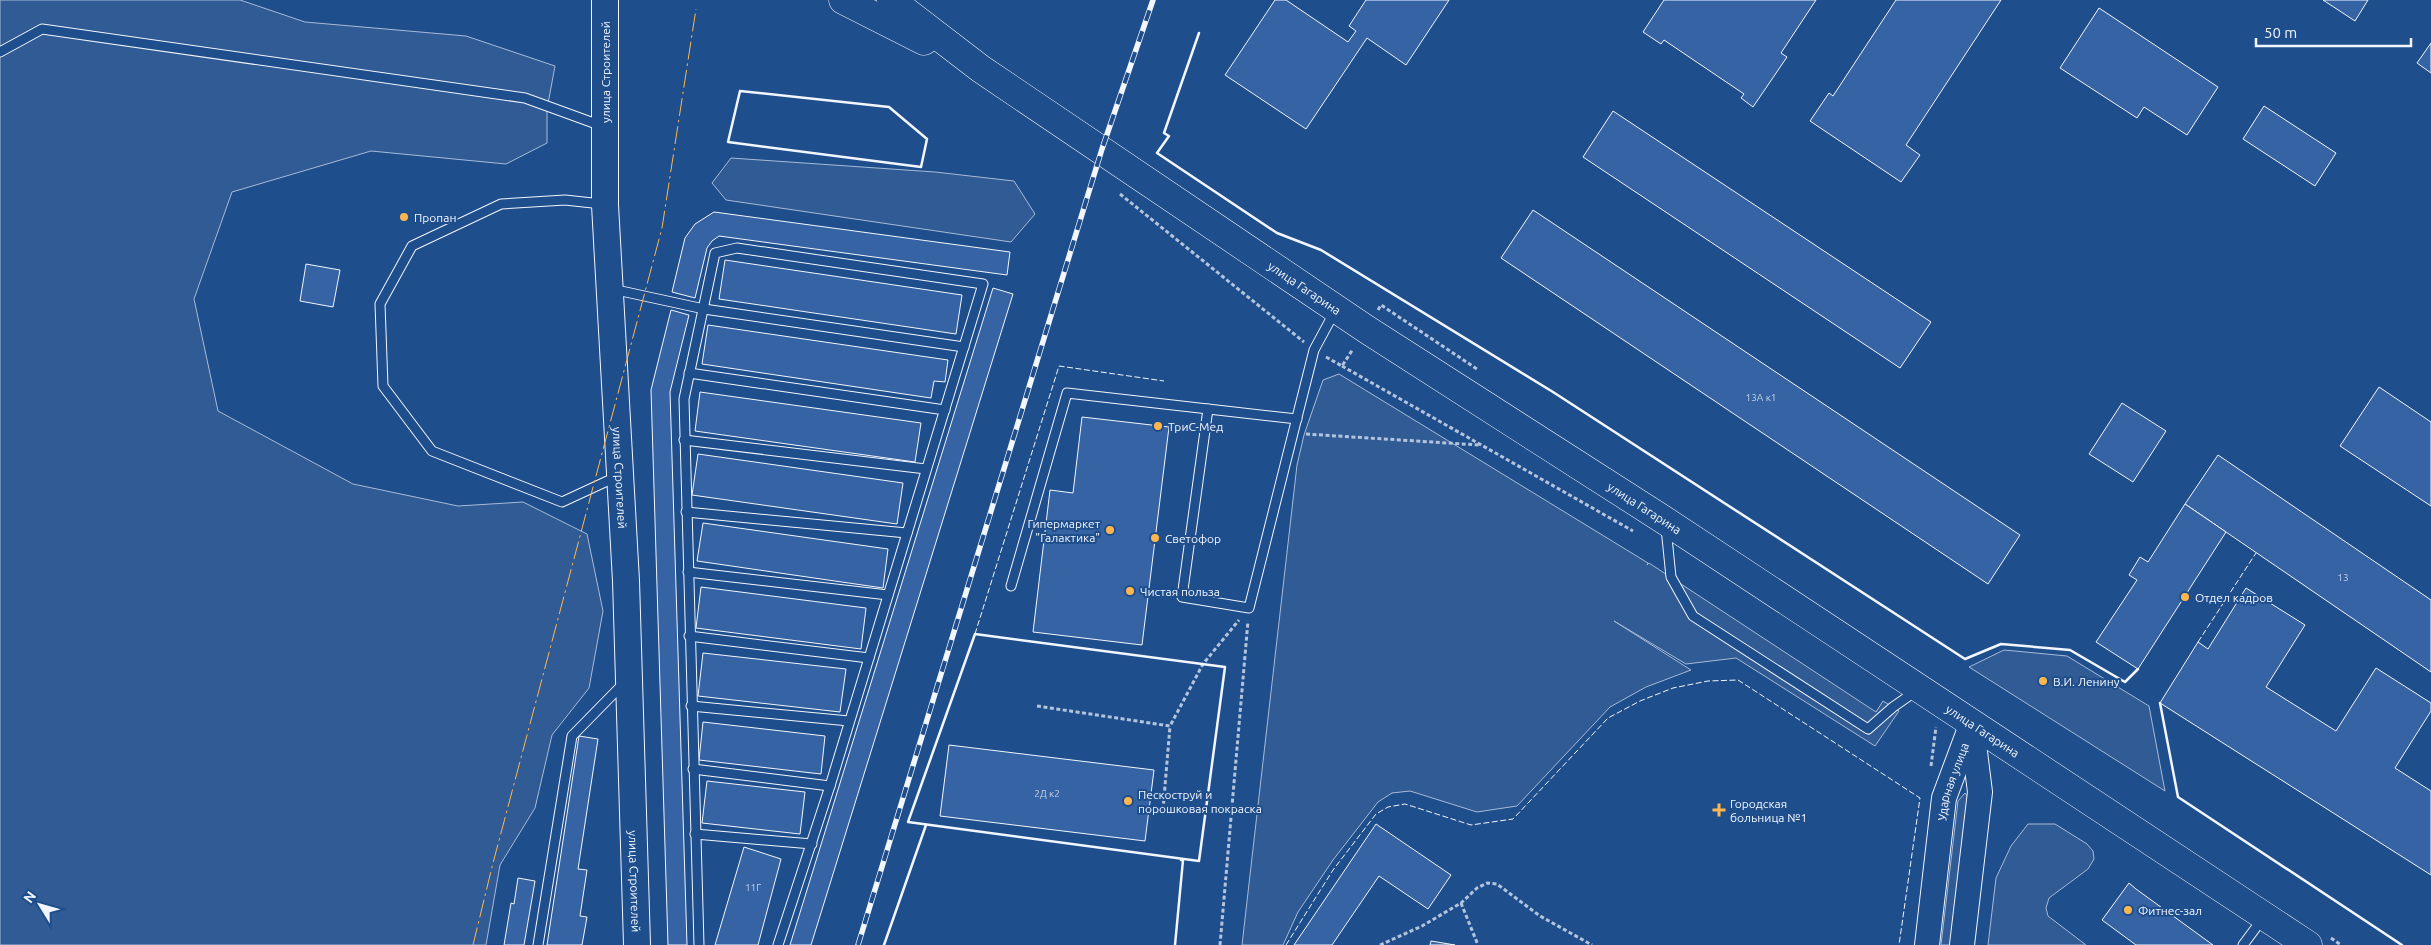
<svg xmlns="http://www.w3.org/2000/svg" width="2431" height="945" font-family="Ubuntu,sans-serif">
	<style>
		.built { fill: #305b95; stroke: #a8bbd7 }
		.building { fill: #3563a3; stroke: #f2f6ff }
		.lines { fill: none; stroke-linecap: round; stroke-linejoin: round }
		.service-casing { stroke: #f2f6ff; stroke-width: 11 }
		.tertiary-casing { stroke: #f2f6ff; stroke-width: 26 }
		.secondary-casing { stroke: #f2f6ff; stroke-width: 28 }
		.primary-casing { stroke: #f2f6ff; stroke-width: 29 }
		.path { stroke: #b3c4dc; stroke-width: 3; stroke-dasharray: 4 2.5; stroke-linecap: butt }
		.service { stroke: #1f4e8c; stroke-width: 9 }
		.tertiary { stroke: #1f4e8c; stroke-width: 24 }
		.secondary { stroke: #1f4e8c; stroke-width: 26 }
		.primary { stroke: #1f4e8c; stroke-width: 28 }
		.rail-casing { stroke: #f2f6ff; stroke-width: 5.5 }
		.rail { stroke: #1f4e8c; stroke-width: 4; stroke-dasharray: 11; stroke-linecap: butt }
		.fence { stroke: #f2f6ff; stroke-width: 1; stroke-dasharray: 6 2.5; stroke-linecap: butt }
		.wall { stroke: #f2f6ff; stroke-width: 2.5 }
		.power { stroke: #ffb74d; stroke-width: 1; stroke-dasharray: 18 4 2.5 4; stroke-linecap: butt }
		.poi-dot { fill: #ffb74d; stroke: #1f4e8c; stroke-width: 2 }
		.labels { text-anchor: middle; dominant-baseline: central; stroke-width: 4; stroke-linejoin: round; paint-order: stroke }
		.number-label { font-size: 10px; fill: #c3d1e8 }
		.street-label { font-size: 12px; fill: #f2f6ff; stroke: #1f4e8c }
		.poi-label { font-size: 12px; fill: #f2f6ff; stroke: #1f4e8c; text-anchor: start }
	</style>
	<rect width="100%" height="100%" fill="#1f4e8c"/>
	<g class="built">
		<polygon points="0,0 240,0 305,22 466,36 555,66 547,109 547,143 506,164 371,151 232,192 194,299 218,411 353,484 458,506 523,502 587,534 603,611 589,688 552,735 535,808 500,865 486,945 0,945"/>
		<polygon points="731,158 935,172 1014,181 1035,214 1011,242 726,200 712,183"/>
		<polygon points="1339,374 1648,563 1647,565 1649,563 1876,712 1883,701 1899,711 1875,746 1736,658 1686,664 1614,621 1691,670 1646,687 1610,707 1517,806 1477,812 1410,791 1392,793 1378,802 1333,860 1298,912 1283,945 1242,945 1297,465 1304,435 1323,380"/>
		<polygon points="2004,650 2067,656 2149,706 2165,791 1969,667"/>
		<polygon points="1965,793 1971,801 1953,945 1941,945 1958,801"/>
		<polygon points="2028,824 2055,824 2087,844 2093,851 2094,859 2088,869 2049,898 2046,908 2048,916 2086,945 1988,945 1996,878 2011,846"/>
	</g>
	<g class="building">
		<polygon points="1275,0 1286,0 1348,42 1356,31 1349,26 1366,0 1449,0 1406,65 1367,38 1306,129 1225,75"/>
		<polygon points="1664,0 1816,0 1781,53 1787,57 1753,107 1741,98 1744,94 1664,40 1661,44 1643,32"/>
		<polygon points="1896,0 2001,0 1906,145 1920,155 1901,182 1810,121 1829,93 1833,96"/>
		<polygon points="2323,0 2368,0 2355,21"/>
		<polygon points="2099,8 2218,87 2187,135 2144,107 2137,118 2060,68"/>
		<polygon points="2431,43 2431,73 2417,63"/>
		<polygon points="2264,106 2336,153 2315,186 2243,139"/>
		<polygon points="1613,111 1931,322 1900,368 1583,157"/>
		<polygon points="1533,210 2020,535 1988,584 1501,258"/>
		<polygon points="714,212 1010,252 1007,275 719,236 712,241 707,248 695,298 672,292 685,238 695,224"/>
		<polygon points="725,260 962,295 956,334 719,299"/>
		<polygon points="306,264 340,270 333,307 300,301"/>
		<polygon points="993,288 1013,294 811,945 790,945"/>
		<polygon points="671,310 689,315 670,392 687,945 668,945 651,390"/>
		<polygon points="708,325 948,360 945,382 934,381 931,398 702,364"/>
		<polygon points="2379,387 2431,422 2431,506 2340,446"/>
		<polygon points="700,392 921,423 915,462 695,431"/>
		<polygon points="2122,403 2166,431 2133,482 2089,454"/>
		<polygon points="1082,417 1169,427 1142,645 1033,632 1050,490 1073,493"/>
		<polygon points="698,454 903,483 897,524 692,495"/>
		<polygon points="2218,455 2431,600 2431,672 2185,504"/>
		<polygon points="2185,504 2226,532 2138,669 2096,642 2137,580 2129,575 2140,557 2148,562"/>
		<polygon points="703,523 888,549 883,588 697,561"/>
		<polygon points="701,587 866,608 861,649 696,628"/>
		<polygon points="2246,588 2305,625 2266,687 2336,731 2376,668 2431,703 2431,711 2395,768 2431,791 2431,875 2160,703 2198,642 2208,649"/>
		<polygon points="703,653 846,669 840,712 698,696"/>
		<polygon points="703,722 825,736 821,774 699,760"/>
		<polygon points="579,736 598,739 578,869 587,870 580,916 587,917 582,945 547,945"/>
		<polygon points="949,745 1154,770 1145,841 940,816"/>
		<polygon points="707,781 805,792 800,834 702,823"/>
		<polygon points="1376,824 1451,875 1428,909 1379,876 1332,945 1294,945"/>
		<polygon points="744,847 781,859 758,945 715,945"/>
		<polygon points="518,878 535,881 524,945 504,945 511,903 514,904"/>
		<polygon points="2129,883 2136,889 2213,945 2136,945 2102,920"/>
		<polygon points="1431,941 1455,945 1430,945"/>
	</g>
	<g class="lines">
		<g class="service-casing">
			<g id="service">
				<polyline points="0,52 42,29 525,98 602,126"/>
				<polyline points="602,204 565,200 501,204 412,246 380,304 383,386 432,451 562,502 616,477"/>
				<polyline points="612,289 704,309 964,347"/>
				<polyline points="689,373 945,410"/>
				<polyline points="1208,409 1182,597 1249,608 1314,350 1335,311"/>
				<polyline points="684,440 926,469"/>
				<polyline points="686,512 907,533"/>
				<polyline points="1666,528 1671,577 1693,616 1868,729 1893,707 1916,691"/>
				<polyline points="688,572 888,595"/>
				<polyline points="1011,586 1067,393 1297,419"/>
				<polyline points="689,636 869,658"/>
				<polyline points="691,706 849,721"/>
				<polyline points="693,769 830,786"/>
				<polyline points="695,834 812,844"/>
				<polyline points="538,945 572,736 624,683"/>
				<polyline points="699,945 684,399 715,253 737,248 983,284 830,786 778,945"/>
				<polyline points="2243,945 2263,918"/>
			</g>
		</g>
		<g class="tertiary-casing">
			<g id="tertiary">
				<path id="s1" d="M1927 945 1944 798 1972 723"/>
				<polyline points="1962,945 1980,792 1972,728"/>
			</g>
		</g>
		<g class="secondary-casing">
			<g id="secondary">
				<path id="s2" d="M605 0V205L626 581 637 945"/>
			</g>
		</g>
		<g class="primary-casing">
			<g id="primary">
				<polyline points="843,0 924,41"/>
				<path id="s3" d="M891 0 981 69 1366 329 1664 520 2308 945"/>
			</g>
		</g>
		<g class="path">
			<polyline points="1120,194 1304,342"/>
			<polyline points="1378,310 1381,305 1477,369"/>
			<polyline points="1326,357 1342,366 1353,349"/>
			<polyline points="1342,366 1633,531"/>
			<polyline points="1306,434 1479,445"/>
			<polyline points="1037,706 1170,726 1203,664 1239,620"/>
			<polyline points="1931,766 1936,727"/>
			<polyline points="1163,810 1170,726"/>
			<polyline points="1461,903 1478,945"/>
			<polyline points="2331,938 2341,945"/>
			<polyline points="1220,945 1248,621"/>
			<polyline points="1380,945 1422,926 1461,903 1477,888 1487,883 1497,884 1540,916 1592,945"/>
		</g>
		<use href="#service" class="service"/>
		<use href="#tertiary" class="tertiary"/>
		<use href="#secondary" class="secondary"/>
		<use href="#primary" class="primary"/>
		<g class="rail-casing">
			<polyline id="rail" points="858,945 1102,149 1153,0"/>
		</g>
		<use href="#rail" class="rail"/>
		<g class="fence">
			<polyline points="975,634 1059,366 1164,381"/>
			<polyline points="2198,642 2256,553"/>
			<polyline points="1286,945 1333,870 1376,814 1388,807 1405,804 1471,825 1513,819 1608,718 1640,701 1673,688 1708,681 1738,680 1920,798 1899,945"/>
		</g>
		<g class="wall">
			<polyline points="1199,33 1164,133 1169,136 1157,153 1277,233 1321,250 1553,392 1965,659 2001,644 2070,650 2125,682 2138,669"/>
			<polygon points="740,91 889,107 927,139 921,167 728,142"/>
			<polygon points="975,634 1225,667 1199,861 908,822"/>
			<polyline points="2160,703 2178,797 2402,945"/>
			<polyline points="884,945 926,825"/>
			<polyline points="1175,945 1183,860 1181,860"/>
		</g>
		<polyline class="power" points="473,945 493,863 662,228 696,9"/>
	</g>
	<g class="poi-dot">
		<circle cx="404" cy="217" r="5"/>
		<circle cx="1158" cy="426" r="5"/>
		<circle cx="1110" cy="530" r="5"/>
		<circle cx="1155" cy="538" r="5"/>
		<circle cx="1130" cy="591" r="5"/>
		<circle cx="2185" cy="597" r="5"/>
		<circle cx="2043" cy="681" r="5"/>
		<circle cx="1128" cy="801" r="5"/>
		<path d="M1716.5 802.5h5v5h5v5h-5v5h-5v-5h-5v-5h5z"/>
		<circle cx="2128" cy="910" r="5"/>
	</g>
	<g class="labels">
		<g class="number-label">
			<text x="1761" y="397">13А к1</text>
			<text x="2343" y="577">13</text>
			<text x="1047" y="793">2Д к2</text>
			<text x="753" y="887">11Г</text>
		</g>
		<g class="street-label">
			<text transform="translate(605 72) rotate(-90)">улица Строителей</text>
			<text stroke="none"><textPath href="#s3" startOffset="504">улица Гагарина</textPath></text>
			<text stroke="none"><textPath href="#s2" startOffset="478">улица Строителей</textPath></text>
			<text stroke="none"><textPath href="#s3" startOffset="909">улица Гагарина</textPath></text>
			<text stroke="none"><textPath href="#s3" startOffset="1314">улица Гагарина</textPath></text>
			<text stroke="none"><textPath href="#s1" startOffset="166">Ударная улица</textPath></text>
			<text stroke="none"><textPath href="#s2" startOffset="882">улица Строителей</textPath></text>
		</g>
		<g class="poi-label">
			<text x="414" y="217">Пропан</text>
			<text x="1168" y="426">ТриС-Мед</text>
			<text x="1100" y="523" text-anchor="end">Гипермаркет<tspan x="1100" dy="14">"Галактика"</tspan></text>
			<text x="1165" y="538">Светофор</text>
			<text x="1140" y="591">Чистая польза</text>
			<text x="2195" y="597">Отдел кадров</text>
			<text x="2053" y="681">В.И. Ленину</text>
			<text x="1138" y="794">Пескоструй и<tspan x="1138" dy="14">порошковая покраска</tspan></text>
			<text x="1730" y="803">Городская<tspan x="1730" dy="14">больница №1</tspan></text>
			<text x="2138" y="910">Фитнес-зал</text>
		</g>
	</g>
	<g transform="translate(40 905) rotate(307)" stroke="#1f4e8c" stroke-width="4" paint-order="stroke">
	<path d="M0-4L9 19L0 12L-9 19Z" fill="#f2f6ff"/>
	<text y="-8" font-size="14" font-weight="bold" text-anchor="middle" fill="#f2f6ff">N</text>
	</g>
	<path d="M2256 38v8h155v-8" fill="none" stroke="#f2f6ff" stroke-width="2.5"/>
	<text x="2264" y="38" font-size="15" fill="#f2f6ff" stroke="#1f4e8c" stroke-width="4" paint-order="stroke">50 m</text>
</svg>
